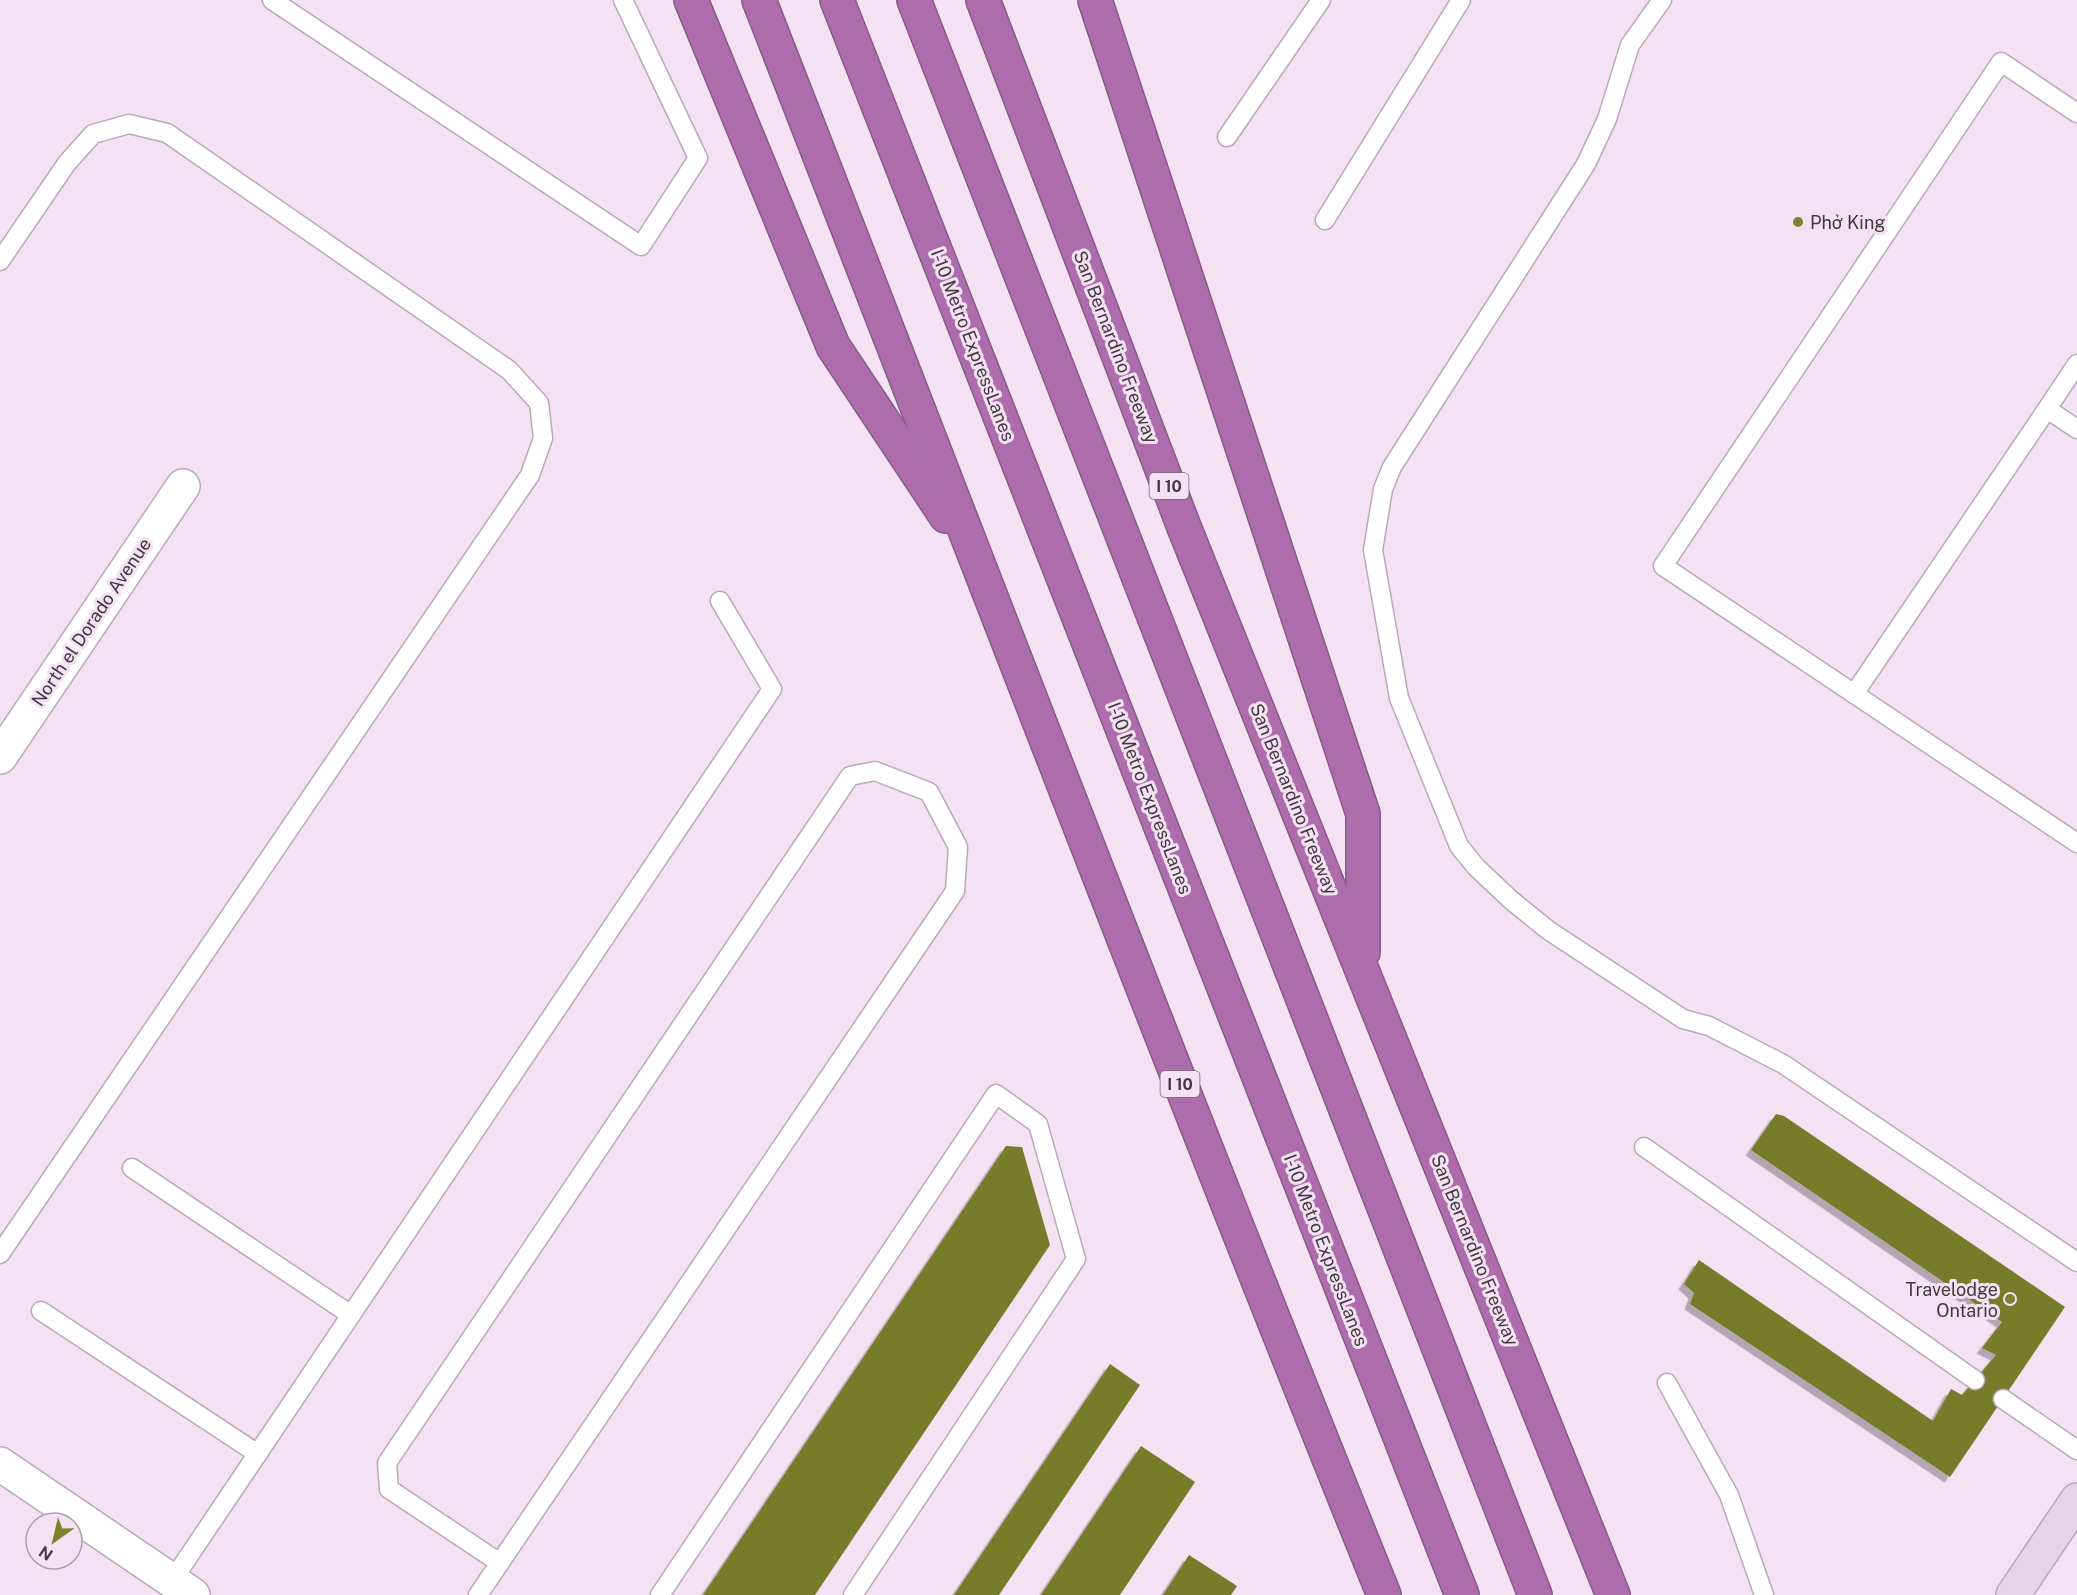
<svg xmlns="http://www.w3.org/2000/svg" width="2077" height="1595" font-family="'Public Sans',sans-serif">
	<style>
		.building { fill: #747c2a; filter: url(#shadow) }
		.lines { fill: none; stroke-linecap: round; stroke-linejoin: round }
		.service-casing { stroke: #baa9b9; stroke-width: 21 }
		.minor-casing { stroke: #baa9b9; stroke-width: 36 }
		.secondary-casing { stroke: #baa9b9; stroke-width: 36 }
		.motorway-casing { stroke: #875b86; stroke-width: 36 }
		.service { stroke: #fff; stroke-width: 18 }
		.minor { stroke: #fff; stroke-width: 33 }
		.secondary { stroke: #e6d3e6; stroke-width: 33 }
		.motorway { stroke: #ad6dad; stroke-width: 33 }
		.poi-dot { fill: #7b832f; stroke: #f4e2f3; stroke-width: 2 }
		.labels { text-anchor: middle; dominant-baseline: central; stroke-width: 6; stroke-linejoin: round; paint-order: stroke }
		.shield { fill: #f4e2f3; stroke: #766c75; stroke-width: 1.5 }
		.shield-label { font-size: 16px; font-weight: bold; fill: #40393f }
		.poi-label { font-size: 18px; fill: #40393f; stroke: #f4e2f3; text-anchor: start }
		.street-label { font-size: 18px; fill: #40393f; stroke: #f4e2f3 }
	</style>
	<defs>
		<filter id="shadow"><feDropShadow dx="-5.5" dy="5.5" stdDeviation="0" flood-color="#0004"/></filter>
	</defs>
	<rect width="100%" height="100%" fill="#f4e2f3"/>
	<g class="building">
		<polygon points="1776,1114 1784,1116 2065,1307 1950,1477 1690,1304 1694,1293 1684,1284 1699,1260 1933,1421 1951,1389 1962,1395 1996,1355 1982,1348 2002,1322 1751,1150"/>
		<polygon points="1006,1146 1022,1147 1050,1245 815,1595 703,1595"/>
		<polygon points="1110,1364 1140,1385 999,1595 954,1595"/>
		<polygon points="1141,1446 1195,1482 1120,1595 1041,1595"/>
		<polygon points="1189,1555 1237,1586 1231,1595 1163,1595"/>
	</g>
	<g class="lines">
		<g class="service-casing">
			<g id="service">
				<polyline points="272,0 641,246 698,158 623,0"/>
				<polyline points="1662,0 1630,45 1607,119 1586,164 1392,467 1383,489 1373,550 1399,698 1459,846 1476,867 1511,900 1548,930 1683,1019 1709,1026 1783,1064 2077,1262"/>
				<polyline points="2077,113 2001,62 1663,566 2077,843"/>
				<polyline points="1227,137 1321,0"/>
				<polyline points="1325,220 1461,0"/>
				<polyline points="0,261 67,163 93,134 129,124 167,133 509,370 539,403 543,438 530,475 0,1254"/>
				<polyline points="2077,364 2047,409 2077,429"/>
				<polyline points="1854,694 2047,409"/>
				<polyline points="1644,1147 1975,1380"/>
				<polyline points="132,1168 351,1315"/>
				<polyline points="41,1311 258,1454"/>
				<polyline points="1667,1383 1729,1495 1764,1595"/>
				<polyline points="2003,1399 2077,1450"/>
				<polyline points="172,1581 772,689 720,601"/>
				<polyline points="478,1595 955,891 958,847 929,792 875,771 850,776 387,1463 389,1489 500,1563"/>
				<polyline points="660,1595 996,1094 1038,1124 1076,1259 853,1595"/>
			</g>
		</g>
		<g class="minor-casing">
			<g id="minor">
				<polyline points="0,757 183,486"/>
				<polyline points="0,1464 193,1595"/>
			</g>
		</g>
		<g class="secondary-casing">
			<polyline id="secondary" points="2013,1595 2077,1500"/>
		</g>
		<g class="motorway-casing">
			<g id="motorway">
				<polyline points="691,0 833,346 946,516"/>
				<path d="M759 0C967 532 1170 1066 1384 1595"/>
				<polyline points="837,0 1462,1595"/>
				<polyline points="914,0 1535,1595"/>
				<polyline points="983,0 1184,527 1613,1595"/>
				<polyline points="1095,0 1363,814 1363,952"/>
			</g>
		</g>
		<use href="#service" class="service"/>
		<use href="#minor" class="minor"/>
		<use href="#secondary" class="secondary"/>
		<use href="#motorway" class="motorway"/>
	</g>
	<g class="poi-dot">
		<circle cx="1798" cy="222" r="6"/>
		<circle cx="2010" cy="1299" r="6"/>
	</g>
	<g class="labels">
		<g class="shield">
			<rect x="1149.5" y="473" width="39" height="26" rx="4.5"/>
			<rect x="1160.5" y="1071" width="39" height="26" rx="4.5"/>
		</g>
		<g class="shield-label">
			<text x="1169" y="486">I 10</text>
			<text x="1180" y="1084">I 10</text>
		</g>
		<g class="poi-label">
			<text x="1810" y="222">Phở King</text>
			<text x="1998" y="1289" text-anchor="end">Travelodge<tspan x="1998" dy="21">Ontario</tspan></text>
		</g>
		<g class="street-label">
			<text transform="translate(973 345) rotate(69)">I-10 Metro ExpressLanes</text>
			<text transform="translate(1116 347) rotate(69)">San Bernardino Freeway</text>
			<text transform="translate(91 622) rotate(-56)">North el Dorado Avenue</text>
			<text transform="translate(1150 798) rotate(69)">I-10 Metro ExpressLanes</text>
			<text transform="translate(1294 799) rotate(68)">San Bernardino Freeway</text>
			<text transform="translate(1326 1250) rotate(69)">I-10 Metro ExpressLanes</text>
			<text transform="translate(1475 1250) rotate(68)">San Bernardino Freeway</text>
		</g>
	</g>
	<g transform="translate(54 1541) rotate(214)"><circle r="28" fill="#f4e2f3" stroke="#ac9eab" stroke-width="1.5"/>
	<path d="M0-4.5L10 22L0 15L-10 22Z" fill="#7b832f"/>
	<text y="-9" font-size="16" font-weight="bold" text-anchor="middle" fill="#40393f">N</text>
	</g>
</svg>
